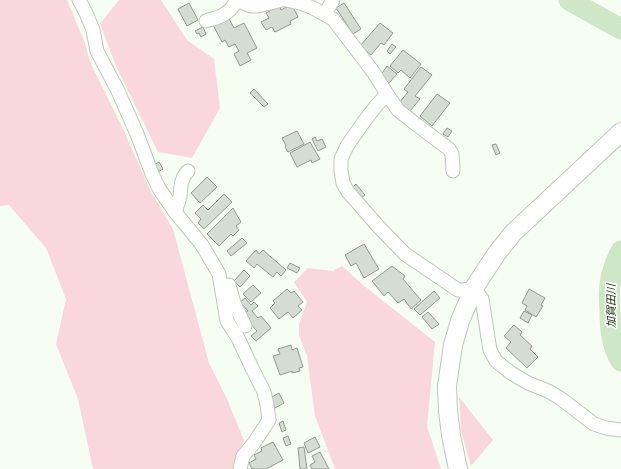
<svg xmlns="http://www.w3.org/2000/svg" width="621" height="469" font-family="Montserrat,'Noto Sans JP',sans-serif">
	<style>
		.green { fill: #fad7dc }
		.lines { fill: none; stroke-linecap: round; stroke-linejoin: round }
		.river { stroke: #cfe7c7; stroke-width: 21 }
		.building { fill: #d5ddd2; stroke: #929990 }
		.street-casing { stroke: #c0c7bd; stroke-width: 15 }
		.secondary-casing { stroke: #c0c7bd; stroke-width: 20 }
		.street { stroke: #fff; stroke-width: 13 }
		.secondary { stroke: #fff; stroke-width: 18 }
		.labels { text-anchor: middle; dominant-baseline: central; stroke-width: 3.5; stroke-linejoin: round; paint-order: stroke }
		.water-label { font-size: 11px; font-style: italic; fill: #133205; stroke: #fff }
	</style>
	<rect width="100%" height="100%" fill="#f6fef3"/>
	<g class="green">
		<polygon points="0,0 67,0 85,43 90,62 124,131 151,192 173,229 209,363 227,399 244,440 235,464 237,469 93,469 78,399 56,344 66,299 46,248 9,205 0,206"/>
		<polygon points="119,0 161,0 187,40 214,59 220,108 192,158 158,152 116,66 100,24"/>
		<polygon points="342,266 363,285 435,342 427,426 441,469 335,469 315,416 307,356 299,335 299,324 307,302 294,282 308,268 333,271"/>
		<polygon points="459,397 493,440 471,466 461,431"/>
	</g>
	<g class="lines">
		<g class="river">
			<polyline points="569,0 621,29"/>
			<path d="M621 251C617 259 613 268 611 278 609 288 609 299 610 309 610 327 611 345 621 361"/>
		</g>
	</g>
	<g class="building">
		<polygon points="189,3 198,20 187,26 178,9"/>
		<polygon points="344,3 361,29 353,34 336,8"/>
		<polygon points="279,5 281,10 288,6 293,7 298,17 290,21 291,24 275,32 272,27 266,30 261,22 269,18 266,13"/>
		<polygon points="227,15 234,28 244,23 257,48 247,53 251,60 240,66 234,54 239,51 235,44 229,47 225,40 222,42 212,23"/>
		<polygon points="380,23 393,33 384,45 381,43 371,55 360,46"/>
		<polygon points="203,27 206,34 201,37 199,33 197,34 195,31"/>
		<polygon points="392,44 396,47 390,54 387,51"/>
		<polygon points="403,50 421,64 410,78 401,70 398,73 390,66"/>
		<polygon points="387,66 397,74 389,83 380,76"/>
		<polygon points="421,67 432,75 415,96 420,99 410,111 399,103 408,92 404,89"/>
		<polygon points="254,89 268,104 264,107 250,93"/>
		<polygon points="437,94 450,103 432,126 420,116"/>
		<polygon points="447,128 452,131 448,137 443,134"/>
		<polygon points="297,131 304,144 288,152 285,147 286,146 282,138"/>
		<polygon points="315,137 317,141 322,139 326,147 318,151 312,139"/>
		<polygon points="310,142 320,159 312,163 311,160 297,167 290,153"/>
		<polygon points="496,144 500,153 496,155 492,145"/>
		<polygon points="159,162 163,169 158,172 154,165"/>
		<polygon points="207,177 217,187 200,203 191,193"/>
		<polygon points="356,184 365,195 361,198 353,187"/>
		<polygon points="224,194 232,202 204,229 198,223 201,219 195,213 203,205 208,210"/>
		<polygon points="233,208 241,222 236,226 239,230 233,236 231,234 219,246 207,234"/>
		<polygon points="242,238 247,243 231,256 227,251"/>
		<polygon points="364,244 379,269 364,278 356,263 351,266 345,255"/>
		<polygon points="256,250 259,254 263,250 286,270 281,276 277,272 273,277 257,264 254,268 246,261"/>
		<polygon points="290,263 300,268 297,273 287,268"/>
		<polygon points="392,266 405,276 403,279 421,300 411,309 404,299 398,303 388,292 384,296 372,281"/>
		<polygon points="244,270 250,276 240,287 234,281"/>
		<polygon points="253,285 261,293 251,302 243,294"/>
		<polygon points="287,289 291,293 294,291 303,302 298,306 302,310 293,318 288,312 279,319 270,308 275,303 273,301"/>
		<polygon points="529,289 545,298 541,305 543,306 536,317 525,310 527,306 522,303"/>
		<polygon points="434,291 440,298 420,315 414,309"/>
		<polygon points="245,298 251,305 254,302 258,306 252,311 258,318 261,316 271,328 256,341 251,336 257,331 248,321 250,319 245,313 248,311 240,302"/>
		<polygon points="524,311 532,315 528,323 520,318"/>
		<polygon points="428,312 439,324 432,329 422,317"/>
		<polygon points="514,325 522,332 520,335 532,346 530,349 538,357 527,368 506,348 511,342 504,336"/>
		<polygon points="291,345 292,350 297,348 303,367 299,368 300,371 292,373 292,371 280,375 273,356 280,354 278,349"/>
		<polygon points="279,393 284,403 275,408 270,398"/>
		<polygon points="283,421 286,430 282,432 279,423"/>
		<polygon points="288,436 291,444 286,446 283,438"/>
		<polygon points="315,437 320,447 308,453 304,443"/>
		<polygon points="273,442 283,460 266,469 252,469 249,463 256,459 254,455 262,451 261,448"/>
		<polygon points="304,447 307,469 300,469 298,448"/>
		<polygon points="320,452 329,469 312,469 310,465 315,462 312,456"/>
	</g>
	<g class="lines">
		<g class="street-casing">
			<g id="street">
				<polyline points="79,0 86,13 93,30 97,51 118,91 137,134 152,174 160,190 175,212 202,245 219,274 227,321 238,338 252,368 264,392 267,405 269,420 254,443 243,456 240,469"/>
				<polyline points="236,0 251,6 258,6 282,0"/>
				<polyline points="286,0 300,3 313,8 333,19 374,73 387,94 376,106 363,123 347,146 341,159 341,170 343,183 348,192 357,202 377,225 405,254 458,290 463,290 474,288 482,299 490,350 496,361 511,373 528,383 548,391 560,398 594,424 606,428 621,430"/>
				<polyline points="325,14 333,0"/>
				<path d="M206 21C210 19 213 19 216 18 225 15 233 9 236 0"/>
				<polyline points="387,94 398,110 417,125 449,149 452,154 453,171"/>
				<path d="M175 212C177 207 179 201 180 196 181 186 181 178 188 171"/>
				<polyline points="229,285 234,303 245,326"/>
			</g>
		</g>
		<g class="secondary-casing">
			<polyline id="secondary" points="458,469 451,435 448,411 447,386 453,345 460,321 474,288 497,253 513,233 621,132"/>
		</g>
		<use href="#street" class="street"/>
		<use href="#secondary" class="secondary"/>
	</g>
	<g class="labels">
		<g class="water-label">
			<text transform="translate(611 306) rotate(-90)">加賀田川</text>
		</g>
	</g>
</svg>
